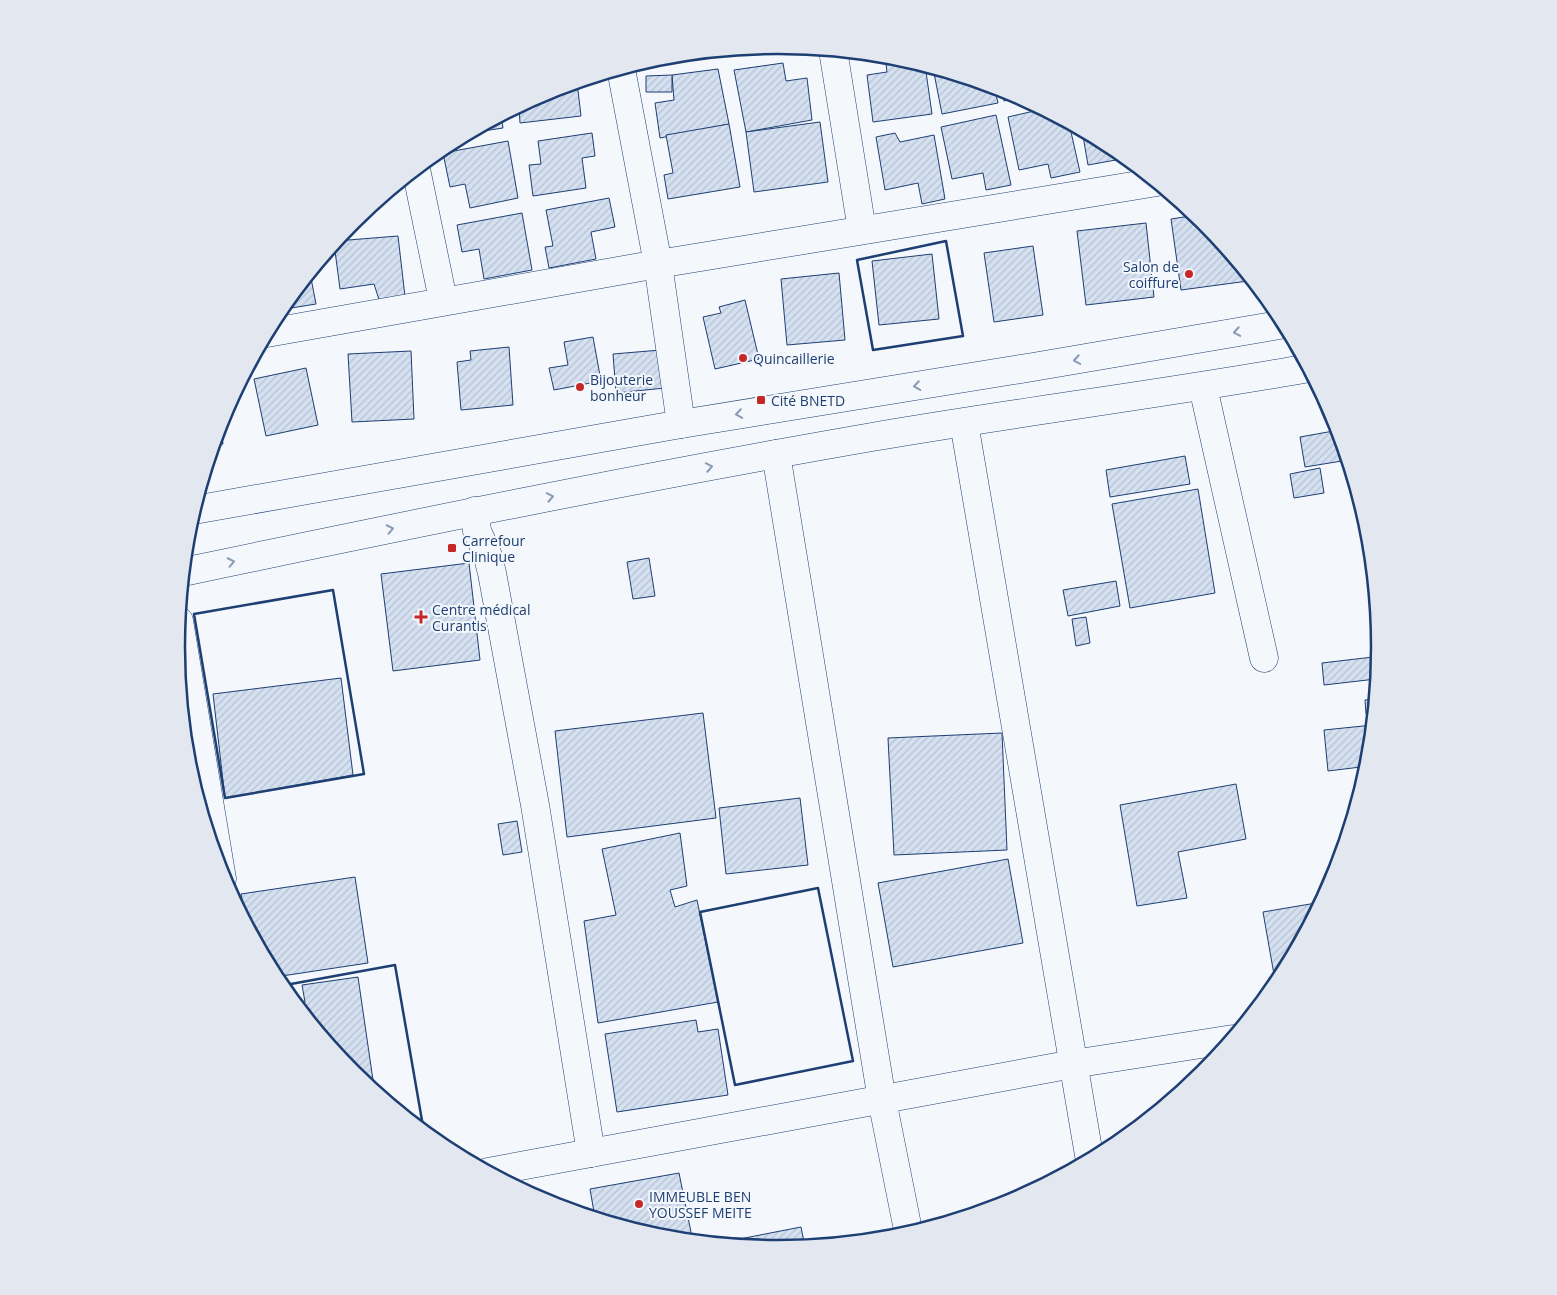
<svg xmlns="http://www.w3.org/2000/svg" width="1557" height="1295" font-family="'Open Sans',sans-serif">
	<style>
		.building { fill: url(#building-hatch); stroke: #1d3f73 }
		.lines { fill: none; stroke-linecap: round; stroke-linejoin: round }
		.minor-casing { stroke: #1d3f73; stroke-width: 29 }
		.major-casing { stroke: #1d3f73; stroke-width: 29 }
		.minor { stroke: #f4f7fb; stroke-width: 28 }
		.major { stroke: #f4f7fb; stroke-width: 28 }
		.wall { stroke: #1d3f73; stroke-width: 2.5 }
		.oneway { stroke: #889bb7 }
		.poi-dot { fill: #c62828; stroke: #f4f7fb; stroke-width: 2 }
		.labels { text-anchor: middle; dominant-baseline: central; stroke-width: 4; stroke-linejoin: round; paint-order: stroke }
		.poi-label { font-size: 14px; fill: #1d3f73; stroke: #f4f7fb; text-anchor: start }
		.rim { fill: none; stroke: #1d3f73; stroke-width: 2.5 }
	</style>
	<defs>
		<pattern id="building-hatch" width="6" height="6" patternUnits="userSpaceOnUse" patternTransform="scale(1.25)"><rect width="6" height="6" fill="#d5e0f0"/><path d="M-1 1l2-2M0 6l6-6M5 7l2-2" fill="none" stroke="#b6c1d1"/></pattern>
	</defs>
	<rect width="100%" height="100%" fill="#f4f7fb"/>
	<g class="building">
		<polygon points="781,45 732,51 731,50 779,45"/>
		<polygon points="714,51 714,54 653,63 652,59 661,57"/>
		<polygon points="885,56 896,57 925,65 932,114 873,122 867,75 887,72"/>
		<polygon points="783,63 786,81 807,78 812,120 746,132 734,70"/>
		<polygon points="933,68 994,86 998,103 942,114"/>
		<polygon points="718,69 729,124 660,138 655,103 674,100 672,75"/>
		<polygon points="672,75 672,92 646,92 646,76"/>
		<polygon points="577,82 581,116 520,123 519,107 548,91"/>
		<polygon points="1002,89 1009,91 1021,97 1004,101"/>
		<polygon points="1043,109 1069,123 1080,172 1051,178 1048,164 1019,170 1008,117"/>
		<polygon points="996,115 1011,185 986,190 983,173 952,179 941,127"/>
		<polygon points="501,116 503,128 470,133"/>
		<polygon points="820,122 828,182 754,192 746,132"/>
		<polygon points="729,124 740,187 668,199 664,175 673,173 666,135"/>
		<polygon points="1082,130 1113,147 1127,158 1088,165"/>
		<polygon points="592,133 595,156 582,158 586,188 533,196 529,165 541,164 538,141"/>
		<polygon points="895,133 900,142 934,135 945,199 922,204 918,183 885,190 876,137"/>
		<polygon points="508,141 518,198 470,208 465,184 450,187 443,153"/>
		<polygon points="609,198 615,227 591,232 596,259 549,268 545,247 553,246 546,210"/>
		<polygon points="522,213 532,270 484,279 479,249 462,252 457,225"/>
		<polygon points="1197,215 1205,222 1219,239 1220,248 1226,248 1247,273 1248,281 1181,290 1171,219"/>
		<polygon points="1146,223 1154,297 1086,305 1077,231"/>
		<polygon points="398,236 406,305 382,309 374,284 340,289 334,243 336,241"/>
		<polygon points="1033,246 1043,315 994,322 984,253"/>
		<polygon points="932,254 939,319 879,325 872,261"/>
		<polygon points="310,273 316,304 285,309 284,305"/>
		<polygon points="839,273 845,340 787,345 781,279"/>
		<polygon points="745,300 759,359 715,369 703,317 721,313 719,307"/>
		<polygon points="593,337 601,381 554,390 549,368 568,365 564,342"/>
		<polygon points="509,347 513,405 461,410 457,362 471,360 470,351"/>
		<polygon points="661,350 665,388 616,393 613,354"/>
		<polygon points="411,351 414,419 352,422 348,354"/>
		<polygon points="306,368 318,425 266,436 254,379"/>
		<polygon points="220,423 223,444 213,446"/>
		<polygon points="1339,430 1348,460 1305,467 1300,437"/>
		<polygon points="1185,456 1190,484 1110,497 1106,470"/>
		<polygon points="1320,468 1324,493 1294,498 1290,474"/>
		<polygon points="1198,489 1215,593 1130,608 1112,504"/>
		<polygon points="649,558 655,596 633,599 627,562"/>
		<polygon points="469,563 480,660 393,671 381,574"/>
		<polygon points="1116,581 1120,606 1068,616 1063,590"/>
		<polygon points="1086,617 1090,643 1076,646 1072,619"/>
		<polygon points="1373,657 1376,679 1324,685 1322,663"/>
		<polygon points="341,678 353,775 225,798 213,694"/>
		<polygon points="1376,699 1375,713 1366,714 1365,700"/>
		<polygon points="703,713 716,818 567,837 555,731"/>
		<polygon points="1373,725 1369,766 1328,771 1324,730"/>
		<polygon points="1002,733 1007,850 894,855 888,738"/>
		<polygon points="1236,784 1246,839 1178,852 1187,898 1137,906 1120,805"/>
		<polygon points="800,798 808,865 726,874 719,808"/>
		<polygon points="517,821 522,852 503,855 498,824"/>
		<polygon points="680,833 687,886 670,890 675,907 697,900 718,1002 598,1023 584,921 616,915 602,849"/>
		<polygon points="1008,859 1023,943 893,967 878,883"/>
		<polygon points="355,877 368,963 275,977 246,922 241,894"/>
		<polygon points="1322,902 1279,982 1276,986 1263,912"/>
		<polygon points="358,977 374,1087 370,1088 352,1073 295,1003 305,1002 302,985"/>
		<polygon points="696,1020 698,1032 718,1029 728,1095 617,1112 605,1034"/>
		<polygon points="679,1173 693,1242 661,1238 595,1218 590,1189"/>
		<polygon points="801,1227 805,1247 778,1250 714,1244"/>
	</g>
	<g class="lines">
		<g class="minor-casing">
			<g id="minor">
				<polyline points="833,50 862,230"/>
				<polyline points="621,69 658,264 681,424"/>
				<polyline points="416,169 443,300"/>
				<polyline points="267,333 658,264 1157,182"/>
				<polyline points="1203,387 1264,658"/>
				<polyline points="964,423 1090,1161"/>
				<polyline points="776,454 882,1100 909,1235"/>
				<polyline points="475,511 477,531 487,553 492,573 535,805 591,1153"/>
				<polyline points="179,621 222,879"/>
				<polyline points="488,1172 1073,1064 1233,1039"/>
			</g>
		</g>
		<g class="major-casing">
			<g id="major">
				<polyline points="194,510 681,424 1033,367 1285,324"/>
				<path d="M183 572C412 524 641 477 872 437 1017 412 1164 394 1309 368"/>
			</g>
		</g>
		<use href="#minor" class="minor"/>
		<use href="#major" class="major"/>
		<g class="wall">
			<polygon points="946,241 963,336 873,350 857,260"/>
			<polygon points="333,590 364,774 225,798 194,614"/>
			<polygon points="818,888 853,1061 735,1085 700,912"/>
			<polyline points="280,986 395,965 424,1132"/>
		</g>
	</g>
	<defs><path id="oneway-chevron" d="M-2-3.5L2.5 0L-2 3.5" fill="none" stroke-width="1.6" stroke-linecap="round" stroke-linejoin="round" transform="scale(1.25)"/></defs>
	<g class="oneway">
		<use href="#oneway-chevron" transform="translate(1237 332) rotate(170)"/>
		<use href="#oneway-chevron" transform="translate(1077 360) rotate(170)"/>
		<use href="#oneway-chevron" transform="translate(917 386) rotate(171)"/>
		<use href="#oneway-chevron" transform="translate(739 414) rotate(171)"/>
		<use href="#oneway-chevron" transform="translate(709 467) rotate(-11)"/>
		<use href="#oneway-chevron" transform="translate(550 497) rotate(-11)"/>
		<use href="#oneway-chevron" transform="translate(390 529) rotate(-12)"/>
		<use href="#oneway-chevron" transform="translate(231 562) rotate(-12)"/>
	</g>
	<g class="poi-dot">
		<circle cx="1189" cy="274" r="5"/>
		<circle cx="743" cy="358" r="5"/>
		<circle cx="580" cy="387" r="5"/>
		<rect x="756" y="395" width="10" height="10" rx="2.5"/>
		<rect x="447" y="543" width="10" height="10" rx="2.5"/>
		<path d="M418.5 609.5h5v5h5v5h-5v5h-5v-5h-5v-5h5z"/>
		<circle cx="639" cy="1204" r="5"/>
	</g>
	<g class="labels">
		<g class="poi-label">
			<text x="1179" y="266" text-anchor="end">Salon de<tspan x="1179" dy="16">coiffure</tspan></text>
			<text x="753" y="358">Quincaillerie</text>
			<text x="590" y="379">Bijouterie<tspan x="590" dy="16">bonheur</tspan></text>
			<text x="771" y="400">Cité BNETD</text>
			<text x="462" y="540">Carrefour<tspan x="462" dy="16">Clinique</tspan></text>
			<text x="432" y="609">Centre médical<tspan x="432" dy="16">Curantis</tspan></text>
			<text x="649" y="1196">IMMEUBLE BEN<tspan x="649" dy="16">YOUSSEF MEITE</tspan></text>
		</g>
	</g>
	<path d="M0 0H1557V1295H0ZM185 647a593 593 0 1 1 1186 0a593 593 0 1 1-1186 0Z" fill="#e3e8f0" fill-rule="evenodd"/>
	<path class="rim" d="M185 647a593 593 0 1 1 1186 0a593 593 0 1 1-1186 0Z"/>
</svg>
